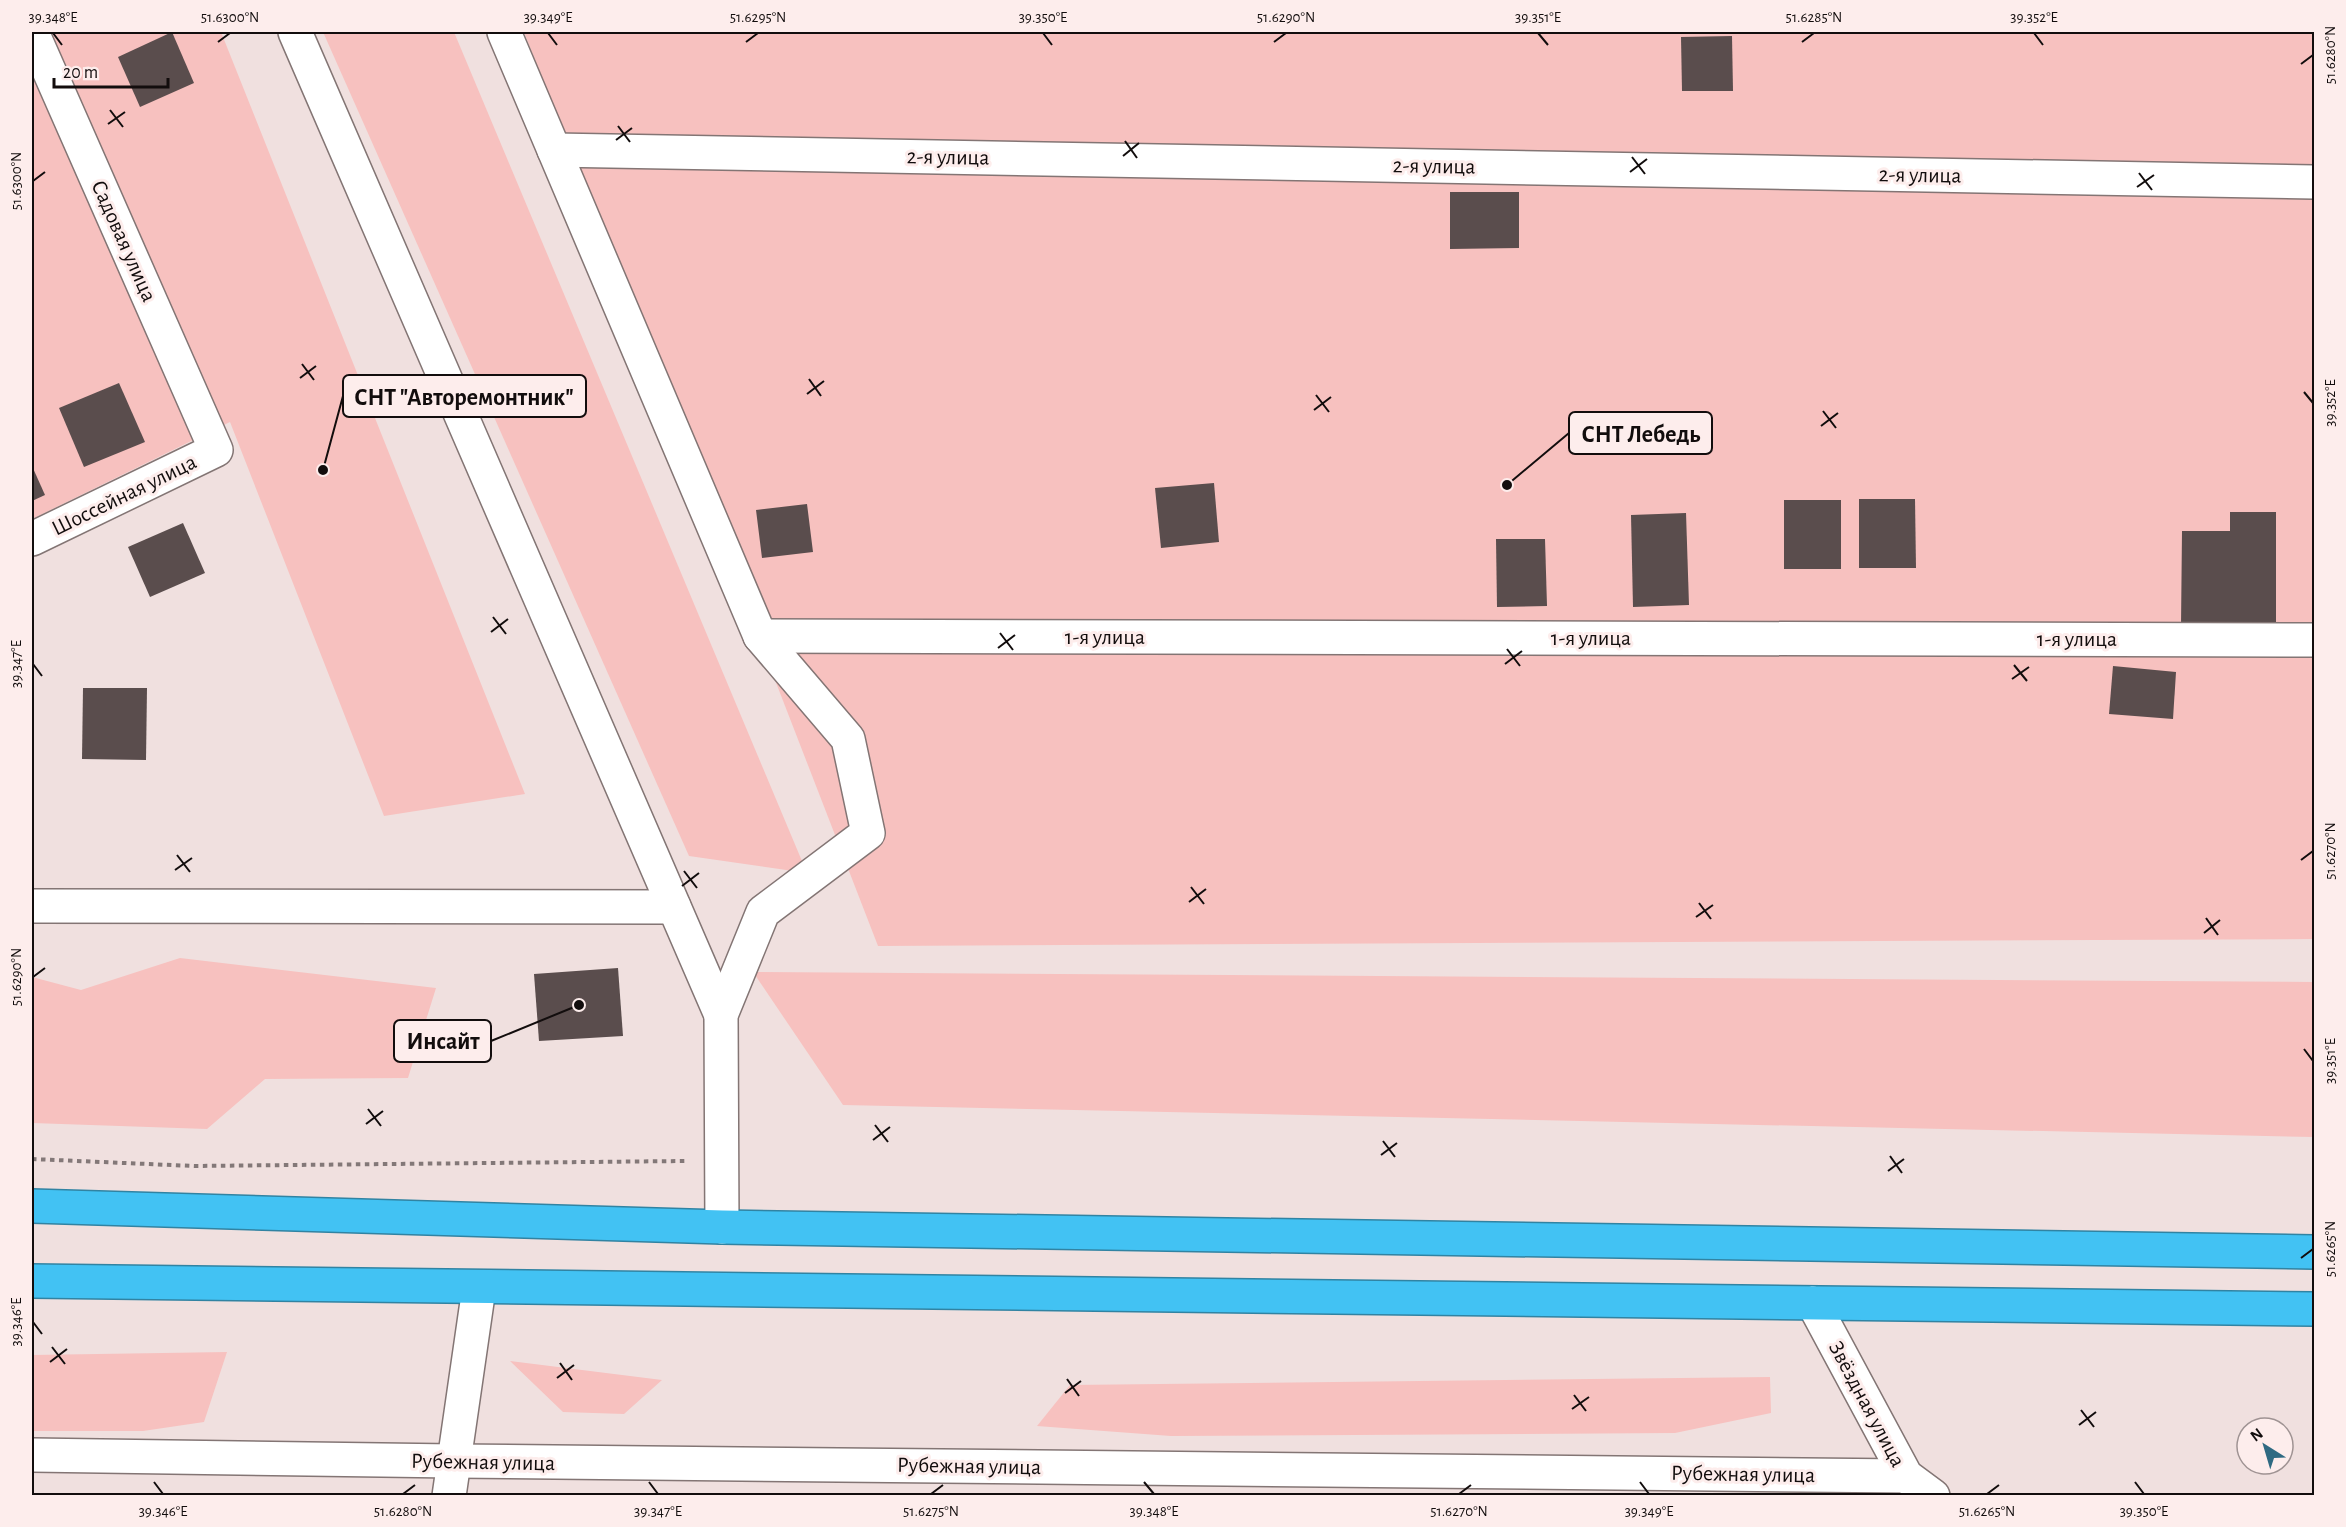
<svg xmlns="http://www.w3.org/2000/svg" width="2346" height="1527" font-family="'Alegreya Sans',sans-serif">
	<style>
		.green { fill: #f7c1bf }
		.building { fill: #5a4d4d }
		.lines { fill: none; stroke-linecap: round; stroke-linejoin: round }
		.street-casing { stroke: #837574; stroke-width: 36 }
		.highway-casing { stroke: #3183a2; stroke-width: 36 }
		.path { stroke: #837878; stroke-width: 4; stroke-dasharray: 4.5 4.5; stroke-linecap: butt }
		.street { stroke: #fff; stroke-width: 33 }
		.highway { stroke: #42c2f3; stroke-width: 33 }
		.ticks { fill: none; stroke: #120d0d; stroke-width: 2 }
		.labels { text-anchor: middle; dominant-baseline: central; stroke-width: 6; stroke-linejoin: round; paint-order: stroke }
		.street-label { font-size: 22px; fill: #120d0d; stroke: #fdedec }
		.leader { fill: none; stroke: #120d0d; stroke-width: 2 }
		.callout-dot { fill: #120d0d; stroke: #fdedec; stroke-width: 2 }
		.callout { fill: #fdedec; stroke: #120d0d; stroke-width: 2 }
		.callout-label { font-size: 24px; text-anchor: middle; font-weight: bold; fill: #120d0d }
		.neatline { fill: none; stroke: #120d0d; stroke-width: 2 }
		.ticks-label { font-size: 15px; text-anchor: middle; fill: #120d0d }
	</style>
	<rect width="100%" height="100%" fill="#f0e0df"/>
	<g class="green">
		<polygon points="32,32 221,32 525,794 384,816 230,422 32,519"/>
		<polygon points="323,32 454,32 807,873 689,856"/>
		<polygon points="524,32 2314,32 2314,939 878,946"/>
		<polygon points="180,958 436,988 408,1078 265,1079 207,1129 32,1123 32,977 81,990"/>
		<polygon points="753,972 2314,982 2314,1137 843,1105"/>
		<polygon points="227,1352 204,1422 143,1431 32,1431 32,1355"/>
		<polygon points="510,1361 662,1380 624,1414 563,1412"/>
		<polygon points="1770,1377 1771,1413 1675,1433 1171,1436 1037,1426 1070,1385"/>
	</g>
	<g class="building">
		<polygon points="172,32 194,83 140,107 118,57"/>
		<polygon points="1732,36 1733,91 1682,91 1681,37"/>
		<polygon points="1450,192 1519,192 1519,248 1450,249"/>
		<polygon points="119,383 145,442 84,467 59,408"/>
		<polygon points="32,466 45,495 32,501"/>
		<polygon points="1214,483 1219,542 1161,548 1155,488"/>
		<polygon points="1859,499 1915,499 1916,568 1859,568"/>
		<rect x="1784" y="500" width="57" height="69"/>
		<polygon points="807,504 813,552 762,558 756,510"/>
		<polygon points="2230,512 2276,512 2276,626 2181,626 2182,531 2230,531"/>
		<polygon points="1686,513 1689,605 1633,607 1631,515"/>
		<polygon points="183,523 205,573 150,597 128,547"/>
		<polygon points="1496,539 1545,539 1547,606 1497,607"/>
		<polygon points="2113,666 2176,672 2173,719 2109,714"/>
		<polygon points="83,688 147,688 146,760 82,759"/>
		<polygon points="618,968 623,1036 539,1041 534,974"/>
	</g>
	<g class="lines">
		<g class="street-casing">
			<g id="street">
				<polyline points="295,32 721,1015"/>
				<polyline points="504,32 760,636 848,739 868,833 763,912 721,1015 722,1227"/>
				<polyline points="554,150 2314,182"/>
				<polyline points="32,539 216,450 32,32"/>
				<polyline points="760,636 2314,640"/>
				<polyline points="32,906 674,907"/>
				<polyline points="1813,1303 1906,1476 1933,1496"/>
				<polyline points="32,1455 454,1461 1906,1476"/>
				<polyline points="449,1496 479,1288"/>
			</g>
		</g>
		<g class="highway-casing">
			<g id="highway">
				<polyline points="32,1206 722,1227 2314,1252"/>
				<polyline points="32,1281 2314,1309"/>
			</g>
		</g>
		<polyline class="path" points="32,1159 194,1166 685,1161"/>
		<use href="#street" class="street"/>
		<use href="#highway" class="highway"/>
	</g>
	<path class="ticks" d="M53 33 62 45M548 33 557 45M1043 33 1052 45M1538 33 1548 45M2034 33 2043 45M218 42 230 33M746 42 758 33M1274 42 1286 33M1802 42 1814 33M2301 64 2313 55M110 110 123 127M108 124 125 112M618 126 630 142M616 140 632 128M1125 141 1137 158M1123 156 1139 143M1632 157 1645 174M1630 172 1647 159M2139 173 2152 190M33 181 45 172M2137 187 2154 175M302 364 314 380M300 378 316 366M809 379 821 396M2304 392 2313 403M807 394 824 381M1316 395 1329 412M1314 410 1331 397M1823 411 1836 428M1821 426 1838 413M493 617 506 634M491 632 508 619M1000 633 1013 650M998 648 1015 635M1507 649 1520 666M33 664 42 676M1505 664 1522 651M2014 665 2027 681M2012 679 2029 667M177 855 190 872M2301 860 2313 851M175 870 192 858M684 871 697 888M682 886 699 873M1191 887 1204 904M1189 902 1206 889M1699 903 1711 919M1696 917 1713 905M2206 918 2218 935M2204 933 2220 920M33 977 45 968M2304 1049 2313 1061M368 1109 381 1126M366 1124 383 1111M875 1125 888 1142M873 1140 890 1127M1383 1141 1395 1157M1381 1155 1397 1143M1890 1156 1902 1173M1888 1171 1904 1159M2301 1258 2313 1249M33 1322 42 1334M52 1347 65 1364M50 1362 67 1349M560 1363 572 1380M557 1378 574 1365M1067 1379 1079 1396M1065 1393 1081 1381M1574 1395 1586 1411M1572 1409 1589 1397M2081 1410 2094 1427M2079 1425 2096 1412M154 1482 163 1494M649 1482 658 1494M1144 1482 1154 1494M1640 1482 1649 1494M2135 1482 2144 1494M403 1494 415 1485M931 1494 943 1485M1459 1494 1471 1485M1987 1494 1999 1485"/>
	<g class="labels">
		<g class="street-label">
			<text transform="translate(948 157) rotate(1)">2-я улица</text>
			<text transform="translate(1434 166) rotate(1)">2-я улица</text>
			<text transform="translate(1920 175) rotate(1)">2-я улица</text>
			<text transform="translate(124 241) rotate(66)">Садовая улица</text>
			<text transform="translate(124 495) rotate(-26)">Шоссейная улица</text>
			<text x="1105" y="637">1-я улица</text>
			<text x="1591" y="638">1-я улица</text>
			<text x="2077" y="639">1-я улица</text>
			<text transform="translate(1867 1404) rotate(62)">Звёздная улица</text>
			<text transform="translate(483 1462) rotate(1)">Рубежная улица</text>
			<text transform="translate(969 1466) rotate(1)">Рубежная улица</text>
			<text transform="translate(1743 1474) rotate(1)">Рубежная улица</text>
		</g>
	</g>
	<path class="leader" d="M323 470L343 396M1507 485L1569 433M579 1005L491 1041"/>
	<g class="callout-dot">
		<circle cx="323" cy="470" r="6"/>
		<circle cx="1507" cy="485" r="6"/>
		<circle cx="579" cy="1005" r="6"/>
	</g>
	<g class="callout">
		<rect x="343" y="375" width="243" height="42" rx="6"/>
		<rect x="1569" y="412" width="143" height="42" rx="6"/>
		<rect x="394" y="1020" width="97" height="42" rx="6"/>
	</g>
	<g class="callout-label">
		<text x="464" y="405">СНТ "Авторемонтник"</text>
		<text x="1641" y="442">СНТ Лебедь</text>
		<text x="443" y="1049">Инсайт</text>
	</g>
	<rect width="2346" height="1527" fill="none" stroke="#fdedec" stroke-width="66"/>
	<g transform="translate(2265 1446) rotate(323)"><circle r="28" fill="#fdedec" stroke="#9f9393" stroke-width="1.5"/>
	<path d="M0-4.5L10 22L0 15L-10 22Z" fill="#2f6a82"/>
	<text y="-9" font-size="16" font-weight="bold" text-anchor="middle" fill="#120d0d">N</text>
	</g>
	<path d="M54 78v9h114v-9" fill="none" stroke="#120d0d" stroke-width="3"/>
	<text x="63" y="78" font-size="18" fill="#120d0d" stroke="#fdedec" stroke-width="4.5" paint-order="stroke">20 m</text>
	<rect x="33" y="33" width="2280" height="1461" class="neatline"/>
	<g class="ticks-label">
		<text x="53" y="22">39.348°E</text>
		<text x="230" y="22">51.6300°N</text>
		<text x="548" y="22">39.349°E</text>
		<text x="758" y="22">51.6295°N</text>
		<text x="1043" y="22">39.350°E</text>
		<text x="1286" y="22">51.6290°N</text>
		<text x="1538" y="22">39.351°E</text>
		<text x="1814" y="22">51.6285°N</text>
		<text x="2034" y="22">39.352°E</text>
		<text transform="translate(2330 55) rotate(-90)" y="5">51.6280°N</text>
		<text transform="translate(16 181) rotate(-90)" y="5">51.6300°N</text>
		<text transform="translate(2330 403) rotate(-90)" y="5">39.352°E</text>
		<text transform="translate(16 664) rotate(-90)" y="5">39.347°E</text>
		<text transform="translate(2330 851) rotate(-90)" y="5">51.6270°N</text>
		<text transform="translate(16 977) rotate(-90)" y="5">51.6290°N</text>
		<text transform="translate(2330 1061) rotate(-90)" y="5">39.351°E</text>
		<text transform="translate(2330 1249) rotate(-90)" y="5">51.6265°N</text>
		<text transform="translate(16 1322) rotate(-90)" y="5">39.346°E</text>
		<text x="163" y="1516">39.346°E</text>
		<text x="403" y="1516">51.6280°N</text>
		<text x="658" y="1516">39.347°E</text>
		<text x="931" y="1516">51.6275°N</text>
		<text x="1154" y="1516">39.348°E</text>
		<text x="1459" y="1516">51.6270°N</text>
		<text x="1649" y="1516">39.349°E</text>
		<text x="1987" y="1516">51.6265°N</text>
		<text x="2144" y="1516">39.350°E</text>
	</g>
</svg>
